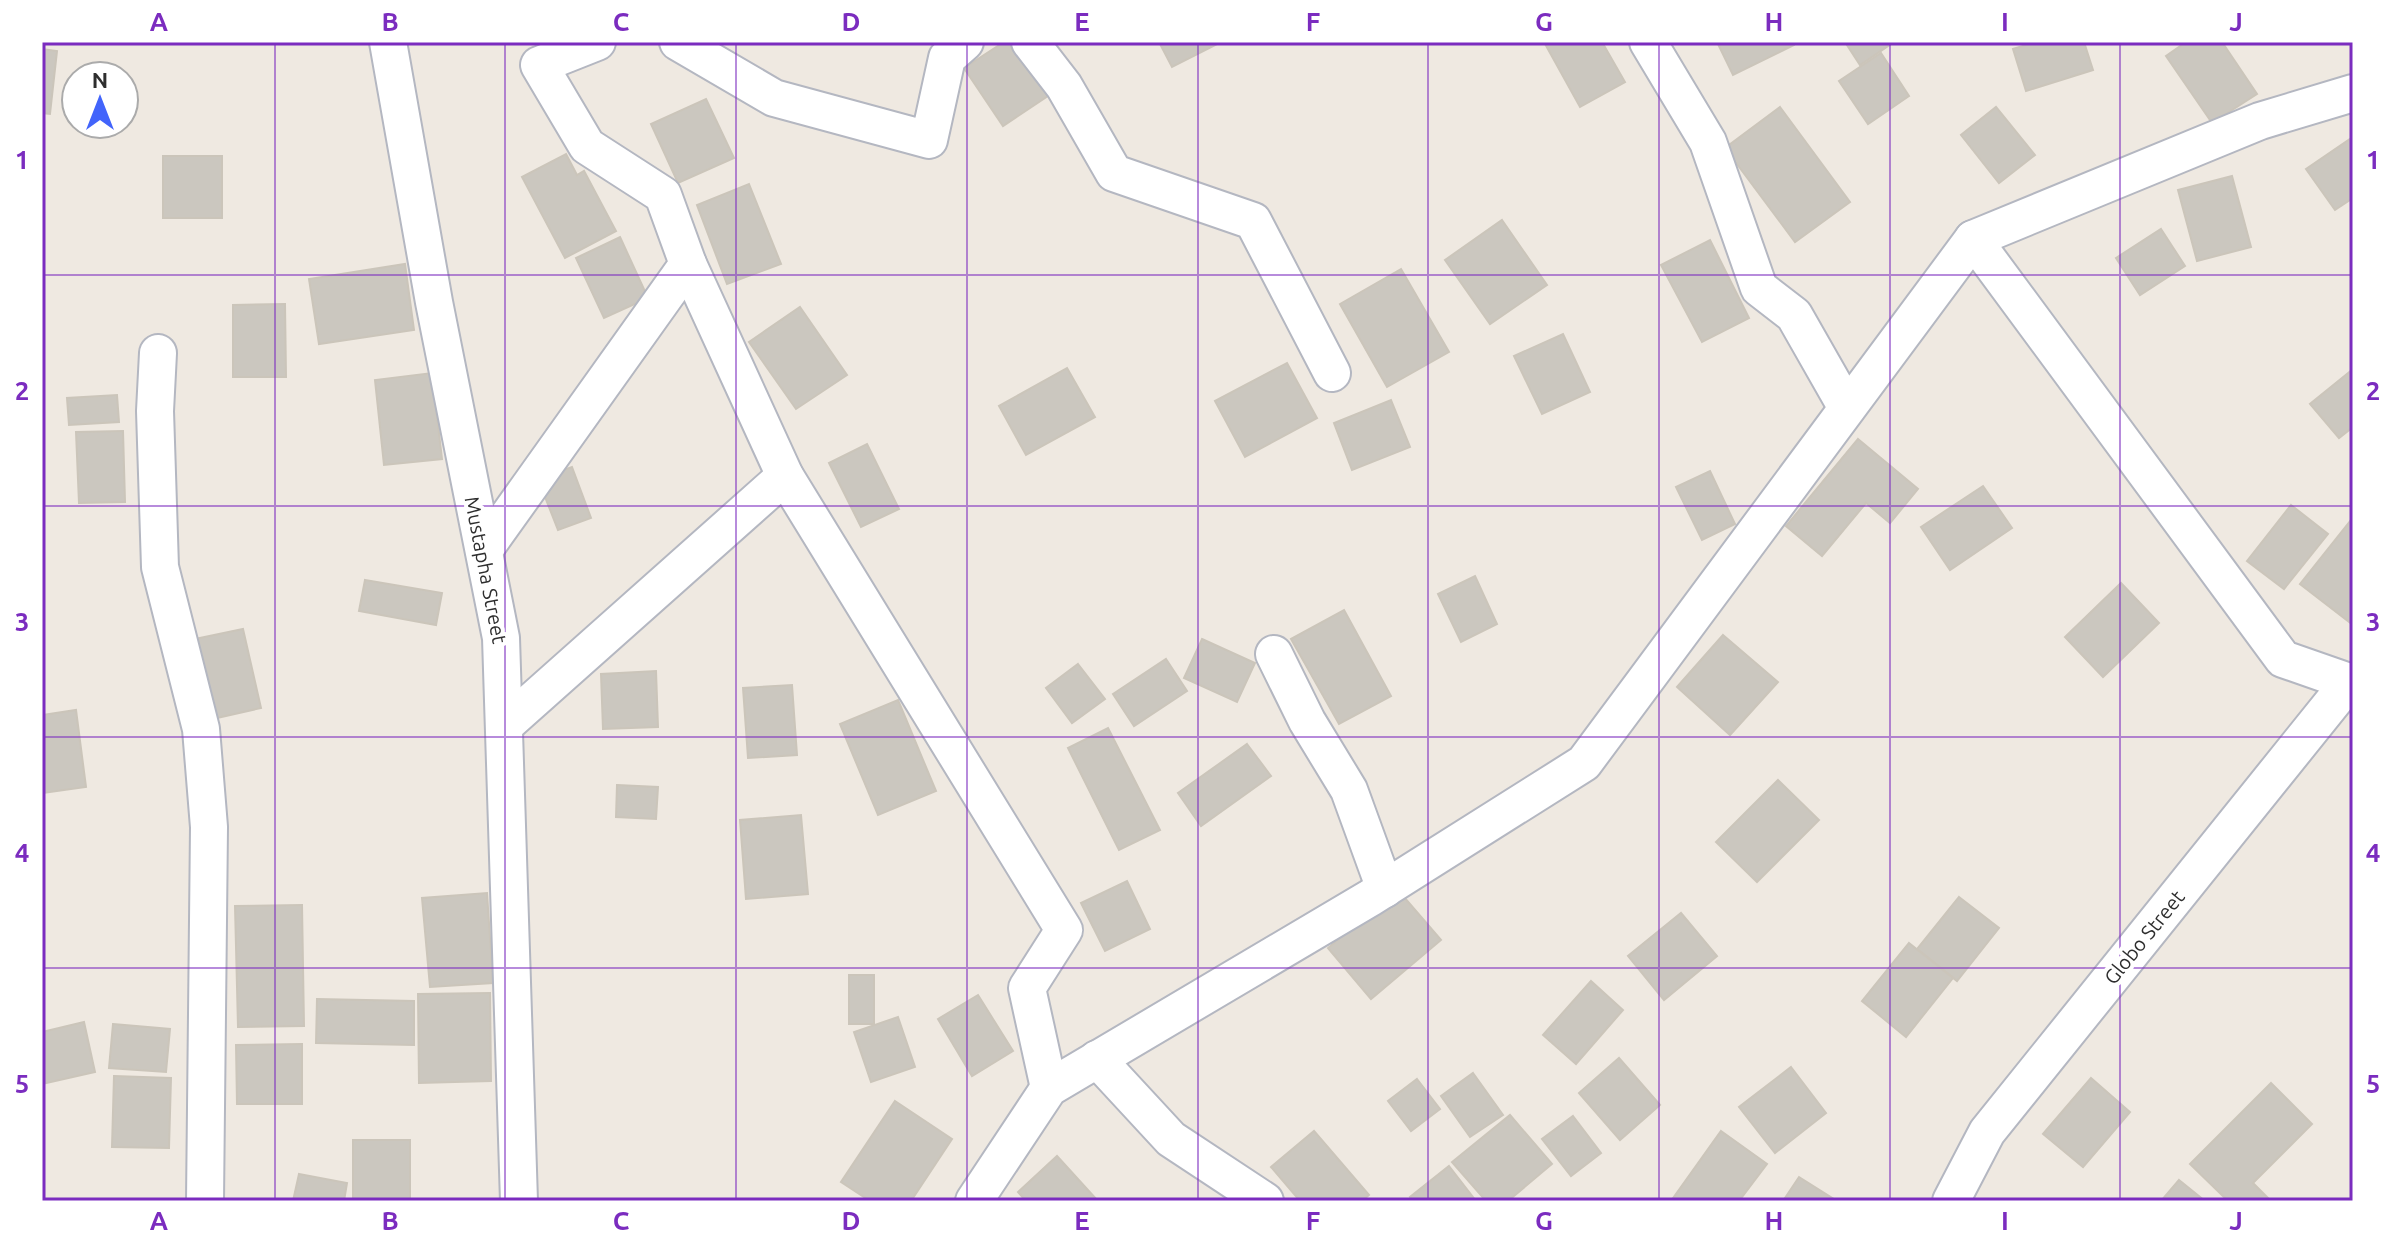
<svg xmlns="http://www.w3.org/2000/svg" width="2395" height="1243" font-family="Ubuntu,sans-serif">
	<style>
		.building { fill: #cbc7bf; stroke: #cbc5ba; stroke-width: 2 }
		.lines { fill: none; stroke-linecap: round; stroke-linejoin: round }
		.minor-casing { stroke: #b4b7c1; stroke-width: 40 }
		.minor { stroke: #fff; stroke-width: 36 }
		.grid { fill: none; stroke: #7b2cbf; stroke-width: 2; stroke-opacity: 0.55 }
		.labels { text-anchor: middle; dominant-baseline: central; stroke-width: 8; stroke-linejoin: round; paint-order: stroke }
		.street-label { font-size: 20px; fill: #2e2e2e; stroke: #fff }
		.neatline { fill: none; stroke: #7b2cbf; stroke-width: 3 }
		.grid-label { font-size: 26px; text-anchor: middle; font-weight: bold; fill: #7b2cbf }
	</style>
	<rect width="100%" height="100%" fill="#efe9e1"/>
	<g class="building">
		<polygon points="1004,42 1017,42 1051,94 1003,126 964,68"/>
		<polygon points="1159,42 1221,42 1172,67"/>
		<polygon points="1544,42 1602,42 1625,82 1580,107"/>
		<polygon points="1717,42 1793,42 1794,45 1733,75"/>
		<polygon points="1845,42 1894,42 1860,65"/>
		<polygon points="2036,42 2084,42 2093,70 2026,91 2013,49"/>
		<polygon points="2186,42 2222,42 2257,94 2212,123 2166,56"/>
		<polygon points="42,49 57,51 50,114 42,113"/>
		<polygon points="1881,53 1909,96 1868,124 1839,81"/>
		<polygon points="706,99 734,158 678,183 651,124"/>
		<polygon points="1780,107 1850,202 1795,242 1725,148"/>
		<polygon points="1996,107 2035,155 1999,183 1961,135"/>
		<polygon points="2353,137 2353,198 2335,210 2306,169"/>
		<polygon points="566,154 577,175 584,171 616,231 565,258 522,177"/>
		<rect x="163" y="156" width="59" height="62"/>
		<polygon points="2232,176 2251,247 2197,261 2178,190"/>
		<polygon points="749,184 781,264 727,284 697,205"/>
		<polygon points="1502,220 1547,285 1490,324 1445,260"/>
		<polygon points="2161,229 2185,266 2140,295 2116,258"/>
		<polygon points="620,237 648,298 604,318 576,258"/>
		<polygon points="1710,240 1749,318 1702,342 1661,265"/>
		<polygon points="405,264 414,330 319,344 309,279"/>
		<polygon points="1401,269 1449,352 1387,387 1340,304"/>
		<polygon points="285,304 286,377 233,377 233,305"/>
		<polygon points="800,307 847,375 796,409 749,342"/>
		<polygon points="1563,334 1590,392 1542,414 1514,356"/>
		<polygon points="1287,363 1317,418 1245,457 1215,401"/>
		<polygon points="1067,368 1095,417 1026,455 999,406"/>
		<polygon points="2353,369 2353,427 2339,438 2310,404"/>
		<polygon points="432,373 442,459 384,465 375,380"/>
		<polygon points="117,395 119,422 69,425 67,398"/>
		<polygon points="1391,400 1410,447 1352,470 1334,423"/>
		<polygon points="123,431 125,502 79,503 76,432"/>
		<polygon points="1858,439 1918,489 1890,523 1866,503 1822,556 1786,526"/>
		<polygon points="867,444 899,509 861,527 829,463"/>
		<polygon points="572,467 591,518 558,530 538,479"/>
		<polygon points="1710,471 1735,524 1702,540 1676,487"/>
		<polygon points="1983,486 2012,528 1950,570 1921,527"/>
		<polygon points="2291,505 2328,534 2284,589 2247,561"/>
		<polygon points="2351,520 2353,522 2353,625 2300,584"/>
		<polygon points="1475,576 1497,624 1461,642 1438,594"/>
		<polygon points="365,580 442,593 436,625 359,611"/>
		<polygon points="2121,583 2159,623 2103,677 2065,637"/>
		<polygon points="1344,610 1391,696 1339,724 1291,639"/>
		<polygon points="243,629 261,708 208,720 190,640"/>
		<polygon points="1723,635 1778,682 1730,735 1677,687"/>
		<polygon points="1202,639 1255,663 1237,702 1184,678"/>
		<polygon points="1166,659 1187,691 1134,726 1113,694"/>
		<polygon points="1078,664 1105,699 1072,723 1046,688"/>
		<polygon points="656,671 658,727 603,729 601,674"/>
		<polygon points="792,685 797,755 748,758 743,688"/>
		<polygon points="898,700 936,791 878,815 840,724"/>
		<polygon points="76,710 86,787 42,793 42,715"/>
		<polygon points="1108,728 1160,830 1119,850 1068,748"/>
		<polygon points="1247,744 1271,776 1201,826 1178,793"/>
		<polygon points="1778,780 1819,820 1757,882 1716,842"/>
		<polygon points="617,785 658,787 656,819 616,817"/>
		<polygon points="801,815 808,894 746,899 740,820"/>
		<polygon points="1127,881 1150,929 1105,951 1081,903"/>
		<polygon points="1397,889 1441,940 1371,999 1328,948"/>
		<polygon points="487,893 493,983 430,987 422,898"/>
		<polygon points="1959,897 1999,928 1957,981 1917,949"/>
		<polygon points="302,905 304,1026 238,1027 235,906"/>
		<polygon points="1681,913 1717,956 1664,1000 1628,956"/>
		<polygon points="1909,943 1953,978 1906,1037 1862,1001"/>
		<rect x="849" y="975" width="25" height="49"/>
		<polygon points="1591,981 1623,1010 1576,1064 1543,1035"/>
		<polygon points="490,993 491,1081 419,1083 418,994"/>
		<polygon points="978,995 1013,1051 972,1076 938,1019"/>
		<polygon points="317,999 414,1001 414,1045 316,1043"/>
		<polygon points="898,1017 915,1067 871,1082 854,1032"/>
		<polygon points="84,1022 95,1072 42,1084 42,1032"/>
		<polygon points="113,1024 170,1029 166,1072 109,1068"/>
		<polygon points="302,1044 302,1104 237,1104 236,1045"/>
		<polygon points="1619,1058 1660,1105 1620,1140 1579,1093"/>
		<polygon points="1791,1067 1826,1113 1775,1153 1739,1107"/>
		<polygon points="1473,1073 1503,1115 1470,1137 1441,1096"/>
		<polygon points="114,1076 171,1078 169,1148 112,1147"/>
		<polygon points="2091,1078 2130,1112 2083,1167 2043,1134"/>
		<polygon points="1417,1079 1440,1109 1411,1131 1388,1101"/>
		<polygon points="2271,1083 2312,1124 2253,1183 2271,1201 2228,1201 2190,1164"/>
		<polygon points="895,1101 952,1139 911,1201 870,1201 841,1182"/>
		<polygon points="1510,1115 1552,1164 1508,1201 1486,1201 1452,1162"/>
		<polygon points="1573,1116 1601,1153 1571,1176 1542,1139"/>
		<polygon points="1314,1131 1369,1195 1362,1201 1300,1201 1271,1167"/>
		<polygon points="1721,1131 1767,1164 1739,1201 1671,1201"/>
		<rect x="353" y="1140" width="57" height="61"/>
		<polygon points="1057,1156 1098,1201 1026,1201 1018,1192"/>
		<polygon points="1449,1166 1476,1201 1413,1201 1410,1197"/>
		<polygon points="299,1174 347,1183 344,1201 293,1201"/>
		<polygon points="1799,1177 1837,1201 1783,1201"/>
		<polygon points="2179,1180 2205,1201 2161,1201"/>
	</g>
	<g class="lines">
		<g class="minor-casing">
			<g id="minor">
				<polyline points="388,42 434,302 501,638 519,1201"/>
				<polyline points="678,42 774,98 929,140 947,58 965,42"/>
				<polyline points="1030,42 1064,86 1114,173 1253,221 1332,373"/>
				<polyline points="1648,42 1708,142 1759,288 1794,315 1847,408"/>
				<polyline points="1973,239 2260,121 2353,93"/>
				<polyline points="688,264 785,476 1064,930 1027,988 1049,1088"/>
				<polyline points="158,353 155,411 160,567 201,729 209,827 205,1201"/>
				<polyline points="484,550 688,264 663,195 587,146 539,65 597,42"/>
				<polyline points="1274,654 1307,721 1349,790 1385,889"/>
				<polyline points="504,726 785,476"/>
				<polyline points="1097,1059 1171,1139 1265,1201"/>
				<polyline points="974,1201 1049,1088 1370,898 1584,763 1973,239 2283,659 2349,682 2353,688"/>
				<polyline points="1951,1201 1987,1132 2349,682"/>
			</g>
		</g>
		<use href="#minor" class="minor"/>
	</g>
	<path class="grid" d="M275 42V1201M505 42V1201M736 42V1201M967 42V1201M1198 42V1201M1428 42V1201M1659 42V1201M1890 42V1201M2120 42V1201M42 275H2353M42 506H2353M42 737H2353M42 968H2353"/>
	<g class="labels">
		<g class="street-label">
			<text transform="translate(486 570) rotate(79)">Mustapha Street</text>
			<text transform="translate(2144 937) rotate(-51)">Globo Street</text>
		</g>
	</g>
	<rect width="2395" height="1243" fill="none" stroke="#ffffff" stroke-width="88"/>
	<g transform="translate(100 100)"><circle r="38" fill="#ffffff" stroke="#ababab" stroke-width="2"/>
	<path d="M0-6L14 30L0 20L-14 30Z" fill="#4264fb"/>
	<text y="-12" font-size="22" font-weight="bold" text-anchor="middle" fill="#2e2e2e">N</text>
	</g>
	<rect x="44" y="44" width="2307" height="1155" class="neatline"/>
	<g class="grid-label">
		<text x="159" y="31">A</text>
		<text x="390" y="31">B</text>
		<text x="621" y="31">C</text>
		<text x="851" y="31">D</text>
		<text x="1082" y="31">E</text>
		<text x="1313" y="31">F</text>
		<text x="1544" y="31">G</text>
		<text x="1774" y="31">H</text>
		<text x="2005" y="31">I</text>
		<text x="2236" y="31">J</text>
		<text x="22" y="169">1</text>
		<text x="2373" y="169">1</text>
		<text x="22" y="400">2</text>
		<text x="2373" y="400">2</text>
		<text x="22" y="631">3</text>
		<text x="2373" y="631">3</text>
		<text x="22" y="862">4</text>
		<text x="2373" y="862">4</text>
		<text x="22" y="1093">5</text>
		<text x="2373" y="1093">5</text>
		<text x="159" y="1230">A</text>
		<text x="390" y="1230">B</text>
		<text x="621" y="1230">C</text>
		<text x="851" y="1230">D</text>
		<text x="1082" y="1230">E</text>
		<text x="1313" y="1230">F</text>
		<text x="1544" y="1230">G</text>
		<text x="1774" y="1230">H</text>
		<text x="2005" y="1230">I</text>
		<text x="2236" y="1230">J</text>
	</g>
</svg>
